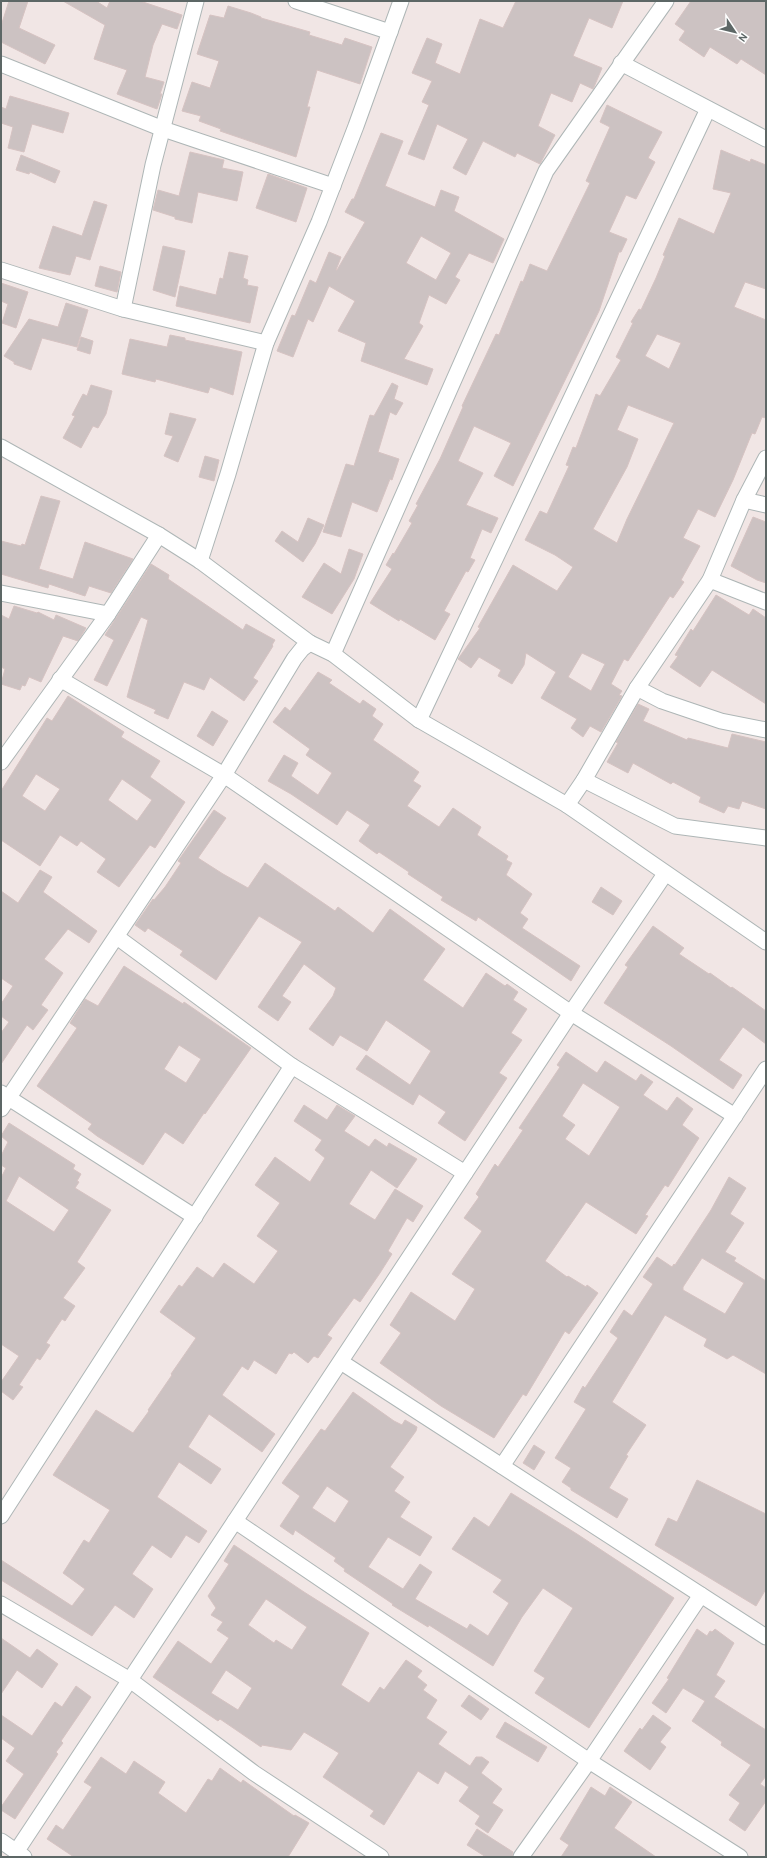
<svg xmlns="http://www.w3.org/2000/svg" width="767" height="1858" font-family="Karla,sans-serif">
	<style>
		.building { fill: #ccc2c2; stroke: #d6c3c2; fill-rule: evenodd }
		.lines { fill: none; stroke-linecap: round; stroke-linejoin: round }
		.street-casing { stroke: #aeb6b6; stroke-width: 17 }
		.street { stroke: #fff; stroke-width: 15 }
	</style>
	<rect width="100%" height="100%" fill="#f1e6e5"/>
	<g class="building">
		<polygon points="9,1 28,1 19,28 55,45 45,64 1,42 1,26"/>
		<polygon points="63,1 96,1 107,8 110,1 140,1 182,15 177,29 162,24 153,45 145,77 164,82 160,94 162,94 157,109 117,94 127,70 94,59 105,25"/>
		<polygon points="516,1 623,1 612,28 589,18 573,56 602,68 594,87 593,89 580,83 572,102 551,93 538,126 555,135 540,164 517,153 515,157 483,141 466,175 453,168 468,139 437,124 424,160 408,154 429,105 422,102 432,81 412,73 427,38 442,44 435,63 460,74 480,19 503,28"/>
		<polygon points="691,1 766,1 766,75 741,59 737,64 710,47 704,57 679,40 685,31 675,24"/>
		<polygon points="228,6 251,13 261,17 261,18 310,32 309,35 342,45 345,38 372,47 360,84 317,70 307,107 310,107 296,157 220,131 221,129 199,121 201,116 182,111 192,82 210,88 219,61 197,54 210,15 224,18"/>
		<polygon points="10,96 69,113 63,133 32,124 24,152 8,148 13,127 1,123 1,107 6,109"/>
		<polygon points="607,105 662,132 648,158 655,162 636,199 626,195 609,232 627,239 621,252 619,252 599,311 513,486 494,476 511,443 474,426 458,461 483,473 466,505 498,518 491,533 482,529 470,558 475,560 468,572 466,571 444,611 450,614 435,640 400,619 399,621 370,603 392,569 386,565 393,553 394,554 412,523 409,521 418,505 416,504 440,459 463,407 462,406 496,334 499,335 521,281 523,282 530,264 547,271 590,183 586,181 610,127 600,122"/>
		<path d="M381 133 403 141 385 186 435 207 441 190 459 197 454 211 504 239 493 263 469 253 455 277 460 280 446 304 429 295 419 323 423 326 404 359 433 369 427 385 361 361 366 343 338 331 355 301 329 286 313 322 308 319 293 357 277 351 292 315 295 316 310 280 316 283 329 252 341 257 336 270H337L365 222 345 212 352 199H354ZM421 236 451 253 436 280 406 263Z"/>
		<path d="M721 150 750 162 751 159 766 165V289L745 282 734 307 766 320V418L762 417 755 434 752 433 733 480 715 517 698 509 683 538 700 546 681 580 684 582 673 598 670 596 628 661 624 659 611 684 622 691 619 695 622 696 601 732 590 726 583 737 571 728 577 719 541 698 556 672 526 653 524 665 512 684 498 676 501 670 479 657 471 668 458 659 480 628 478 627 513 565 557 591 573 567 555 555 525 540 540 511 547 514 569 466 566 465 573 447 576 448 596 394 600 396 621 360 616 357 633 323 631 322 639 309 641 310 656 278 665 256 663 255 679 218 714 234 731 193 713 189ZM657 334 681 343 669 369 645 356ZM628 405 674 423 627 519 617 543 593 529 627 467 638 439 617 430ZM582 653 605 664 591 691 568 677Z"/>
		<polygon points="190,152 224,160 222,168 243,172 237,201 198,192 192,223 175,219 175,217 153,210 158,190 179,196"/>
		<polygon points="21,155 60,171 55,183 30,172 29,174 16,170"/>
		<polygon points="268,174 307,188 296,222 256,208"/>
		<polygon points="94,201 107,205 90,260 76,256 70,275 39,268 53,226 82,236"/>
		<polygon points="163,246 185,251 175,297 153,290"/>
		<polygon points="229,252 248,256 243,278 248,280 247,285 258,287 250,323 176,306 180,286 216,295 220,278 223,279"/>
		<polygon points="100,266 121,272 117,292 95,286"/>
		<polygon points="1,283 28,292 16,328 2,323 8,304 1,301"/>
		<polygon points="66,303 88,310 77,347 42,338 31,370 14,364 14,362 4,356 29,319 58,327"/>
		<polygon points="170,335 185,338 185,340 242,352 233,395 210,387 208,393 156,379 155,382 122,374 130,339 167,347"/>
		<polygon points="81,337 93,341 90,354 77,350"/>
		<polygon points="392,383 398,386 394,399 403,403 396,415 390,412 378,452 399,459 392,480 390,479 377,512 352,502 341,537 323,532 346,464 354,466 370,415 374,416"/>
		<polygon points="91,385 112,391 106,414 98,428 93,426 81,448 63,438 75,416 72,415 83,394 87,396"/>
		<polygon points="170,413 196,419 178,462 164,456 173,436 165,434"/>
		<polygon points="205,456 219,460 214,481 199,477"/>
		<polygon points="41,496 60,501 39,569 73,579 85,542 133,559 111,593 89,586 85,596 49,584 48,588 1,574 1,541 21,546 22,544 25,545"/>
		<polygon points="753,517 766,522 766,583 757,580 731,566"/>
		<polygon points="308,518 324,525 315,544 303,562 275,541 282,531 298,542"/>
		<polygon points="349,549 363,554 354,579 332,614 302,597 324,563 341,574"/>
		<polygon points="151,564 169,575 168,579 243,630 246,624 275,640 272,645 273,646 253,678 258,681 244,701 210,677 204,690 184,682 168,719 154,713 156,710 127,697 148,620 141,617 107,686 94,680 114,640 105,635"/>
		<polygon points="716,595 749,615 753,609 766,618 766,704 712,670 700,687 670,667 678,656 675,655 691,629 693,631"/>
		<polygon points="14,606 37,613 38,612 54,620 56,615 86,628 78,641 63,636 41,682 29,677 25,686 22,685 20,690 1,684 5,669 1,667 1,615 9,619"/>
		<polygon points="318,672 332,680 329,683 360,704 363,700 376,709 372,716 383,724 373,740 419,772 413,781 421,786 407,806 439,827 453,808 481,827 477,835 508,856 506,860 512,863 506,875 532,894 520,913 528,919 522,928 580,966 571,981 478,917 476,921 441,900 443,897 408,874 409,872 379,852 377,854 359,841 370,825 347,810 337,825 291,794 268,781 284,755 298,763 291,776 318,795 332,773 306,755 310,749 273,722 285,707 290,711"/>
		<path d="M68 696 124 732 121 737 160 761 150 777 185 802 155 848 150 845 119 887 97 872 106 859 81 841 77 846 60 835 40 866 1 840V791L47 718 52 721ZM36 774 60 789 45 811 22 796ZM122 779 152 800 137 821 108 800Z"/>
		<polygon points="638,704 649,709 643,721 687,740 688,738 728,748 732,734 766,742 766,809 742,801 739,809 728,806 724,813 699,802 701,797 673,782 671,784 633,763 628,773 607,762 618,743 616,742"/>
		<polygon points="212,711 228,721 213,746 197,736"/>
		<polygon points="214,810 226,818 198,858 223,874 248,888 265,863 335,911 338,907 373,933 390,909 445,949 423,980 463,1008 486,973 505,986 507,984 518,992 513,1000 527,1009 511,1033 522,1040 499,1073 507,1078 465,1141 438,1123 446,1112 419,1094 413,1105 356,1069 366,1055 410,1085 431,1051 386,1020 367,1051 340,1035 333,1046 309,1029 333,996 336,988 304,964 282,996 291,1002 278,1021 258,1007 302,942 259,916 216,980 180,955 183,951 148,928 145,932 135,925 153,899 154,900 165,887 181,863 178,861"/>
		<polygon points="40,870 52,877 43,892 97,931 89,943 68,929 44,959 63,973 41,1005 48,1010 33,1030 27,1025 1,1064 1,1033 9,1022 1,1016 1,1004 13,986 1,978 1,891 18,903"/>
		<polygon points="601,887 622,901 613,915 592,902"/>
		<polygon points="653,926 684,948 679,954 709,974 710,973 731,988 732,987 766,1011 766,1044 743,1027 719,1060 742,1075 733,1089 671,1046 604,1003 628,967 625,965"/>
		<path d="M124 966 183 1004 184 1002 251 1048 205 1114 204 1113 183 1144 165 1132 143 1165 97 1136 88 1129 92 1124 37 1086 77 1028 70 1023 85 999 98 1006ZM179 1045 201 1059 186 1083 164 1069Z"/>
		<path d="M566 1052 597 1073 605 1061 636 1081 641 1074 653 1082 643 1095 667 1111 677 1097 693 1109 682 1125 699 1138 668 1187 665 1185 645 1215 648 1216 636 1234 586 1202 545 1261 567 1277 568 1276 586 1287 587 1285 598 1293 569 1334 565 1331 526 1396 523 1394 494 1438 441 1406 380 1363 401 1333 390 1325 411 1292 455 1321 475 1289 452 1274 482 1231 464 1218 479 1197 476 1194 495 1164 498 1167 523 1130 519 1128 560 1067 557 1065ZM583 1083 620 1107 589 1156 565 1139 575 1125 562 1116Z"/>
		<polygon points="304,1105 327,1120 337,1105 355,1116 344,1131 369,1147 375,1139 387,1147 389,1143 417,1159 397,1188 371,1170 349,1204 375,1220 395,1189 423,1206 413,1222 407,1218 388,1251 392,1254 380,1273 360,1302 354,1298 327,1335 332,1338 318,1358 314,1356 308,1363 294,1352 292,1354 289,1353 276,1374 254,1360 248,1370 242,1366 222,1395 275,1434 262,1452 209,1414 188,1447 221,1469 211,1484 179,1462 157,1497 207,1531 199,1543 186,1535 171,1558 152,1545 132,1574 153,1589 134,1618 115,1605 92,1636 1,1580 1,1560 72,1606 85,1589 63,1573 84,1540 89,1543 110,1510 53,1475 96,1410 133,1433 149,1411 148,1410 172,1375 171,1374 196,1338 160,1312 179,1285 182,1287 197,1267 213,1278 224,1263 254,1284 278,1251 257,1236 280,1203 255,1185 275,1157 310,1182 325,1158 315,1150 322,1140 294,1121"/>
		<path d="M9 1123 75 1165 73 1169 81 1174 77 1181 79 1182 75 1188 111 1210 77 1262 85 1268 63 1298 75 1306 65 1321 62 1319 46 1343 50 1345 40 1360 37 1358 19 1385 23 1387 13 1400 1 1391V1382L19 1356 1 1344V1178L6 1168 1 1165V1156L8 1142 1 1136ZM19 1176 69 1210 54 1232 6 1201Z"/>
		<path d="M729 1177 746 1188 730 1214 744 1223 725 1252 736 1258 734 1261 766 1281V1374L733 1355 727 1359 704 1346 707 1339 665 1315 612 1402 646 1425 626 1455 628 1456 609 1488 628 1499 617 1518 571 1490V1488L562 1482 571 1468 555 1458 586 1409 574 1402 583 1386 585 1388 618 1338 610 1332 624 1310 632 1316 653 1284 643 1277 657 1257 672 1267 674 1264 675 1265 711 1210ZM702 1258 744 1283 725 1314 683 1290V1287Z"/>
		<path d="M353 1392 394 1421 402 1425 405 1420 417 1427 416 1431 390 1467 404 1477 394 1491 410 1502 400 1517 432 1537 420 1556 388 1537 368 1567 403 1589 420 1564 432 1572 415 1599 467 1629 470 1624 488 1636 509 1603 493 1592 502 1580 452 1549 474 1517 489 1527 511 1493 577 1534 674 1598 589 1728 535 1693 545 1678 534 1671 573 1608 543 1588 522 1617 493 1666 429 1625 428 1627 392 1605 393 1604 344 1571 345 1569 334 1561 336 1558 295 1530 293 1535 280 1526 300 1496 282 1483 321 1429 325 1431ZM327 1486 349 1501 335 1523 312 1508Z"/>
		<polygon points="534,1445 545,1452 534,1470 523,1463"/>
		<polygon points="697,1480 766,1514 766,1589 756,1606 655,1545 668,1518 677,1522"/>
		<path d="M234 1545 304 1592 369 1633 341 1685 369 1703 380 1687 384 1690 406 1660 422 1671 417 1677 427 1685 423 1690 437 1700 426 1718 447 1732 438 1744 470 1766 476 1757H482L489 1762 481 1773 502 1789 492 1803 503 1810 488 1833 475 1824 480 1816 459 1801 469 1787 445 1771 438 1784 418 1771 384 1825 370 1816 374 1811 323 1777 339 1753 304 1732 291 1750 262 1745 261 1747 220 1719 218 1721 153 1677 178 1641 211 1664 229 1638 217 1630 223 1622 211 1615 216 1608 208 1596 229 1564 224 1561ZM266 1599 307 1627 292 1650 276 1640 274 1643 248 1625ZM226 1670 252 1688 238 1710 211 1693Z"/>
		<polygon points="697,1629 707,1636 710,1631 712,1632 715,1629 734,1643 716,1675 725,1681 714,1697 766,1730 766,1776 760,1784 766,1788 766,1801 745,1831 729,1820 740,1803 729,1795 751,1765 721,1745 722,1742 692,1721 705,1701 683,1688 666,1713 652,1703 669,1679 667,1678"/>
		<polygon points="1,1638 30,1658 37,1649 58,1664 42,1688 17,1670 1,1694"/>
		<polygon points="76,1686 91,1697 61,1741 63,1743 56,1752 58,1754 15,1819 1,1810 1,1807 24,1774 6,1761 15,1748 1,1738 1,1715 32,1736 55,1702 62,1707"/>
		<polygon points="469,1695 489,1709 481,1720 461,1706"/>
		<polygon points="653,1715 671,1728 660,1742 666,1747 650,1770 624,1751 640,1728 642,1730"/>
		<polygon points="505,1722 547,1747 538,1762 496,1737"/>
		<polygon points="101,1757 126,1774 134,1761 165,1782 158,1793 186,1813 208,1779 212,1781 220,1768 241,1783 243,1780 294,1816 295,1815 309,1823 288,1857 74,1857 47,1839 56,1825 63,1830 92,1787 84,1782"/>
		<polygon points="591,1787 605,1796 610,1787 632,1802 614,1828 656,1857 561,1857 569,1845 560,1839"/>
		<polygon points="477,1829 513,1852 512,1857 486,1857 467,1845"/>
	</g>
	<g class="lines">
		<g class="street-casing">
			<g id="street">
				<polyline points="296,1 390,32"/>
				<polyline points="621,63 766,139"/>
				<polyline points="1,64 163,129 333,186"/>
				<polyline points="1,270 123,309 266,343"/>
				<polyline points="123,309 153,165 196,1"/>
				<polyline points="1,447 159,535 200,561 310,643 333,654 419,720 567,805 766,942"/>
				<polyline points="744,500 766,505"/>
				<polyline points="200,561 228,474 266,343 319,222 356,126 401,1"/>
				<polyline points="710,580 766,602"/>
				<polyline points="1,593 108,614"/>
				<polyline points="333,654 546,171 666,1"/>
				<polyline points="60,679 224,775 571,1013 735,1116"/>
				<polyline points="637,688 662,701 721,721 766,730"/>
				<polyline points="419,720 708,109"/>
				<polyline points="1,762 108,614 159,535"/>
				<polyline points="584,780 675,826 766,838"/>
				<polyline points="567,805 584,780 637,688 710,580 744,500 766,458"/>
				<polyline points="117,937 292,1066 465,1173"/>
				<polyline points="1,1093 195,1217"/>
				<polyline points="1,1109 224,775 294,659 302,649 310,643"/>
				<polyline points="341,1362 766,1637"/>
				<polyline points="502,1466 766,1069"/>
				<polyline points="1,1516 292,1066"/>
				<polyline points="235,1521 589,1761 740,1857"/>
				<polyline points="1,1604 130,1680 254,1773 381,1857"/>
				<polyline points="1,1841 24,1857"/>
				<polyline points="16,1852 571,1013 665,874"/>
				<polyline points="521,1857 589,1761 701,1595"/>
			</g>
		</g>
		<use href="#street" class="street"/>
	</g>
	<rect width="767" height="1858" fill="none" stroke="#5d6766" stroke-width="4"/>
	<g transform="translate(735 32) rotate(125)" stroke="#ffffff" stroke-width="3" paint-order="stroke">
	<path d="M0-3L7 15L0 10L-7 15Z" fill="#5d6766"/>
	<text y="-6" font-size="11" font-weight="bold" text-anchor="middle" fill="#5d6766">N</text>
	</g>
</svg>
